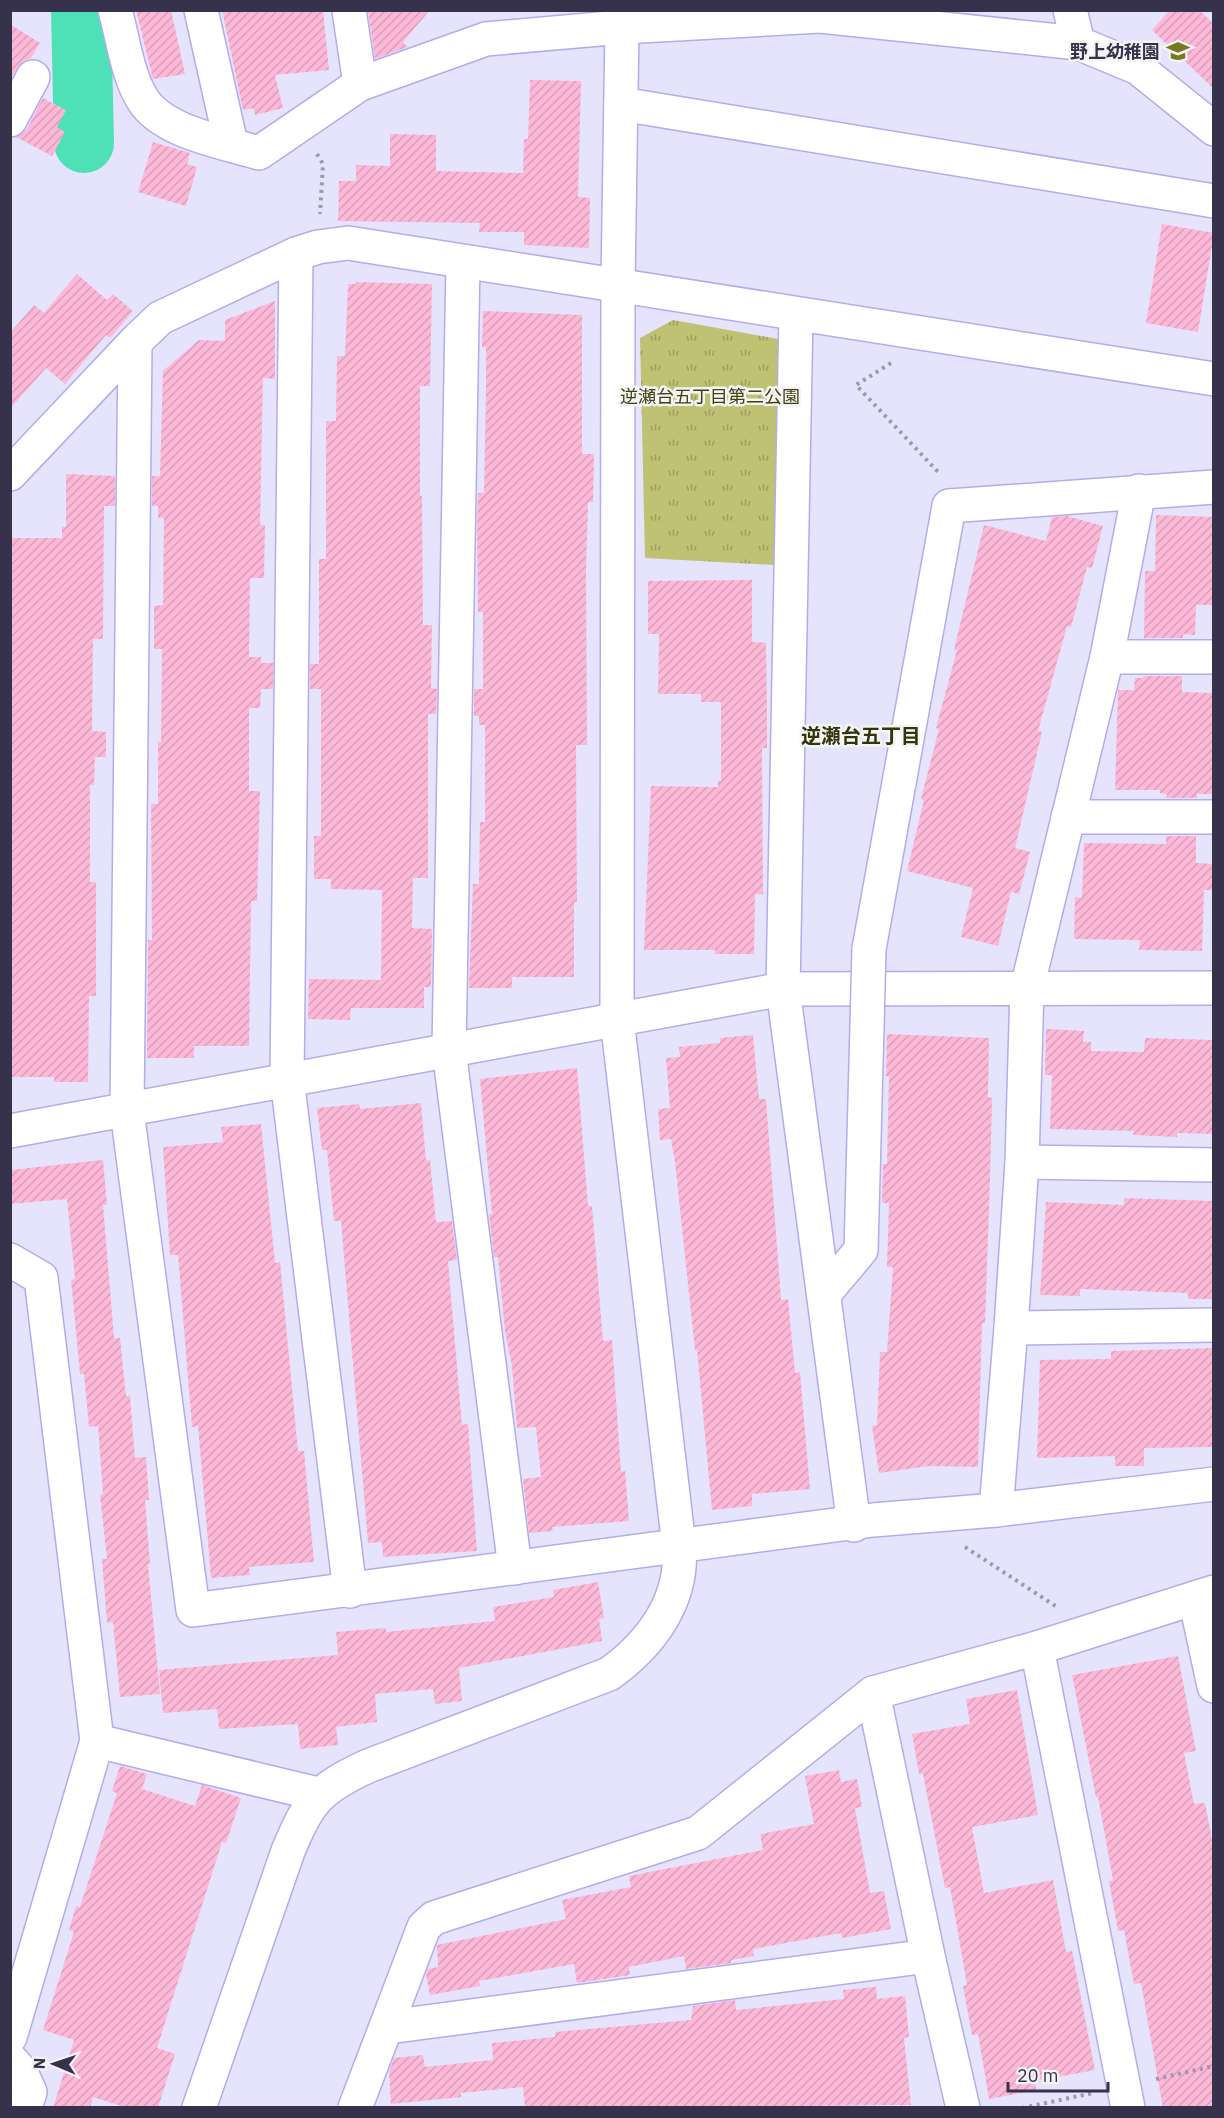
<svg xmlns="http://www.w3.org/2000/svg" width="1224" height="2118" font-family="'IBM Plex Sans','Noto Sans JP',sans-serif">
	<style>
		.park { fill: url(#park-tufts) }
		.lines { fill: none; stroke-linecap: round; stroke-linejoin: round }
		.river { stroke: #4ee0b6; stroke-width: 60 }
		.building { fill: url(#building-hatch) }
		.minor-casing { stroke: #b4acea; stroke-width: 36 }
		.tertiary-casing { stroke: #b4acea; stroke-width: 36 }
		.path { stroke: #9b98b1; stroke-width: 4; stroke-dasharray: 3 4.5; stroke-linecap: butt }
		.minor { stroke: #fff; stroke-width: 33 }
		.tertiary { stroke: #fff; stroke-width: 33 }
		.minor-bridge-casing { stroke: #b4acea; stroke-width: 36; stroke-linecap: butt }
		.minor-bridge { stroke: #fff; stroke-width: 33 }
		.labels { text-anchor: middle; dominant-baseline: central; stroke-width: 5; stroke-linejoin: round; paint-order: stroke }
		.poi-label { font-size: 18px; font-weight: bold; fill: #36324b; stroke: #f4f4f4; text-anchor: end }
		.park-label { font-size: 18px; fill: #404111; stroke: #f4f4f4 }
		.neighbourhood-label { font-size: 20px; font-weight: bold; fill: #333409; stroke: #f4f4f4 }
	</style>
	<defs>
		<pattern id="park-tufts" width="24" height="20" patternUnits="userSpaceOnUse" patternTransform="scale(1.5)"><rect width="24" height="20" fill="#bfc273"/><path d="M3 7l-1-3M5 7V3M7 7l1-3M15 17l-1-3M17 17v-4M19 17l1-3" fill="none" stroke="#9c9e60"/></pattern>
		<pattern id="building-hatch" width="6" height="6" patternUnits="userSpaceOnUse" patternTransform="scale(1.5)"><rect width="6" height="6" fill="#fdb8d8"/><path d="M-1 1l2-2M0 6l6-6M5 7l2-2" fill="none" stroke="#d99fbb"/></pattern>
	</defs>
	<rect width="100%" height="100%" fill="#e6e3fd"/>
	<polygon class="park" points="673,320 778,339 774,565 645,558 640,338"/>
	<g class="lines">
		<polyline class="river" points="81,10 84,143"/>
	</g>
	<g class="building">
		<polygon points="136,10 171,10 185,74 153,79"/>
		<polygon points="222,10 323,10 329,70 275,75 283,108 255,115 253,108 243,110"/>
		<polygon points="368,10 430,10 403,42 407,47 375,59"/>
		<polygon points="1170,10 1199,10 1214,24 1214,89 1152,30"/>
		<polygon points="10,24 40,43 31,58 23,61 10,79"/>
		<polygon points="530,80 581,81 578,197 590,198 589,248 524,245 524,232 479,232 480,223 338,221 339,181 356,181 356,165 390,166 390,134 436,135 436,171 523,173 524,139 528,139"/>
		<polygon points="43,98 66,110 57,127 65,132 52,156 16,137 27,129"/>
		<polygon points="153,142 190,153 187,164 197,167 186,206 138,192"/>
		<polygon points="1162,224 1214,233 1198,332 1146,323"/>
		<polygon points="77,274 107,300 113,294 133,311 110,338 106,335 65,384 46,368 10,409 10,333 34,305 44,313"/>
		<polygon points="356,282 432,284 430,386 420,386 420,496 422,496 423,625 432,625 431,688 437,689 436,714 428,714 428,878 413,878 412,928 432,929 431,987 424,987 424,1008 351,1008 350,1020 308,1019 309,979 381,980 382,890 331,889 331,879 314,879 314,836 321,836 321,689 310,689 310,664 319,664 319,559 326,559 326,421 336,421 337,356 345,356 348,284 356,284"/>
		<polygon points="275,301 275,379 263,378 260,525 265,525 264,578 250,578 249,657 261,657 261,663 273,663 273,689 261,689 260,708 249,708 249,791 260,791 257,901 251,901 249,1046 194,1046 194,1058 147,1058 148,940 152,940 151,804 158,804 158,742 161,742 162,649 154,649 154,606 163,605 164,518 158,518 158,506 152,506 152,476 160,476 163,371 199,340 225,341 225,320"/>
		<polygon points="483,311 582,315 582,454 594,454 593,502 588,502 586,570 587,745 576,745 577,902 574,902 574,977 512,977 512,988 469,988 473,884 479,884 480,822 485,822 485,725 479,725 479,716 474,716 474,689 483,689 483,612 478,612 477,528 478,493 484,493 486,390 486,347 482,347"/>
		<polygon points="66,474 115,476 115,506 104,506 103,639 93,639 92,731 106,732 106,757 95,757 94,785 90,785 90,882 96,882 96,996 89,996 88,1082 54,1082 54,1077 10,1077 10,538 62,538 62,527 66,527"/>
		<polygon points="1156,515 1214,517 1214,605 1196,605 1195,635 1183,634 1183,638 1144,638 1145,571 1155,571"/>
		<polygon points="1067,516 1103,526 1092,568 1087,567 1071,627 1067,626 1038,731 1042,732 1015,848 1030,852 1019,894 1011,892 998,946 961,937 973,888 907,871 924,800 921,799 939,729 936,728 957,650 954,650 984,525 1046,541 1052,517"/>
		<polygon points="752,580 752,642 766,643 767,712 767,748 762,748 763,894 755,894 754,954 715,954 715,950 644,950 651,786 718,787 718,781 721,781 721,702 701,702 701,694 658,694 659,634 648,634 648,581"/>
		<polygon points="1143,676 1182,676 1182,692 1214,693 1214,794 1197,794 1197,798 1166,798 1167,794 1160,793 1160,790 1115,790 1118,690 1134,690 1135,678 1143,678"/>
		<polygon points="1166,836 1196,836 1196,863 1214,864 1214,890 1204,890 1202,951 1139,950 1140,940 1074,939 1075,897 1082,898 1084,843 1166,844"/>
		<polygon points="1046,1029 1084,1031 1083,1042 1091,1042 1091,1051 1144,1052 1145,1038 1214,1040 1214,1134 1177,1133 1177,1137 1133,1135 1134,1131 1050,1129 1052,1075 1045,1075"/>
		<polygon points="887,1034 989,1038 988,1097 992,1098 990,1180 985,1323 982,1323 978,1467 929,1466 879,1473 872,1426 877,1425 880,1352 887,1352 893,1267 887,1267 889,1203 882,1203 883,1164 887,1164 889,1076 886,1076"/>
		<polygon points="753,1035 759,1099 766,1099 781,1300 788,1299 795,1373 800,1372 810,1489 752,1494 752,1506 712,1510 697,1350 695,1350 675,1162 671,1139 660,1140 658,1109 670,1108 666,1058 680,1057 679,1047 720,1043 720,1038"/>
		<polygon points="577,1068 588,1206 592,1206 603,1341 612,1340 621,1472 625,1471 629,1521 552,1527 553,1531 529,1533 523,1479 541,1477 536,1427 517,1428 512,1366 505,1331 498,1257 494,1257 489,1214 492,1214 480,1079"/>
		<polygon points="421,1103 426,1161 430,1160 436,1222 452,1221 457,1260 448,1261 462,1425 468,1424 477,1551 383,1557 382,1542 368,1543 341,1221 334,1221 327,1150 322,1150 317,1108 359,1104 360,1109"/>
		<polygon points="261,1124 275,1263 280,1262 298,1451 304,1451 314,1562 249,1567 250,1575 211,1578 198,1426 192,1427 178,1255 170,1255 163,1147 223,1142 221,1127"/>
		<polygon points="103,1160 107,1205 103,1205 114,1338 120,1338 126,1396 130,1396 135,1458 146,1457 149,1500 145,1500 150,1564 148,1564 160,1694 120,1697 113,1622 107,1623 102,1559 107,1559 100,1495 103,1494 98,1426 89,1427 84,1374 80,1374 71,1280 75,1279 67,1199 10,1204 10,1170"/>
		<polygon points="1124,1198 1214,1201 1214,1299 1188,1299 1188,1293 1080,1289 1080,1296 1040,1295 1046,1202 1124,1205"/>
		<polygon points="1214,1348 1214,1447 1144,1448 1144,1466 1115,1466 1115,1456 1037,1458 1040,1360 1111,1359 1111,1351"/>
		<polygon points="598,1582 604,1618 599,1619 602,1641 459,1668 462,1701 435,1704 433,1689 375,1694 377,1722 336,1727 338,1745 300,1749 298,1724 219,1729 217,1709 163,1713 159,1670 338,1655 336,1632 386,1628 386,1632 495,1621 493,1607 554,1597 553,1590"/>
		<polygon points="1178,1656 1196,1751 1184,1753 1194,1804 1205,1803 1214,1851 1214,2108 1163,2108 1141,1983 1134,1984 1124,1930 1118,1931 1109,1881 1113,1880 1098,1797 1096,1797 1072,1675"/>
		<polygon points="1017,1690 1038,1815 972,1827 984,1893 1053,1880 1066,1952 1072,1951 1095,2070 1035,2081 1036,2090 989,2099 978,2034 972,2035 963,1986 967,1985 950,1887 945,1888 923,1774 919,1774 912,1734 970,1724 966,1699"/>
		<polygon points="120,1766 147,1774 142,1789 195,1806 202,1785 241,1798 226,1843 222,1842 157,2048 175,2054 158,2108 128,2108 93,2097 90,2108 53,2108 74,2040 43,2030 74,1932 69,1930 76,1906 80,1907 117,1793 112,1791"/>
		<polygon points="839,1770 841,1782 857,1779 862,1807 855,1808 870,1893 884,1891 891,1929 842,1938 841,1933 753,1949 754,1956 731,1960 731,1963 686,1969 684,1956 629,1967 630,1975 577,1983 574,1964 479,1981 480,1986 430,1995 426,1974 428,1969 438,1967 437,1945 566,1919 562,1900 631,1887 629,1876 763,1850 760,1834 814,1824 805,1776"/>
		<polygon points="876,1987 877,1999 905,1996 909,2037 904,2038 911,2105 525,2108 523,2087 461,2093 461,2097 391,2104 389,2072 394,2058 423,2055 425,2067 493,2060 492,2043 555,2037 555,2032 691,2020 693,2006 735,2000 736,2010 844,1999 843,1990"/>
	</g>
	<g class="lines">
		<g class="minor-casing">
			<g id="minor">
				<path d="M115 10C123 38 127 75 143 100 163 132 223 142 259 153L360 84 486 39 622 27 820 16 1078 43 1138 68 1214 129"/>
				<polyline points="201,10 231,144"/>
				<polyline points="349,10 360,84"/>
				<polyline points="1070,10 1078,43"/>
				<polyline points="621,104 1214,201"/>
				<polyline points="10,120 33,77"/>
				<polyline points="296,254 287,1079 350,1591"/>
				<polyline points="463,262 449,1050 515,1568"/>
				<polyline points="796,314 783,989 854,1525"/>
				<polyline points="135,342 127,1111 193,1610 873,1520 996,1510 1214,1484"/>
				<polyline points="10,474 135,342 160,318 296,254 318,247 348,243 1214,379"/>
				<polyline points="1107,657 1214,657"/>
				<polyline points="1068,817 1214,817"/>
				<polyline points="869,949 949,506 1214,487"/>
				<polyline points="1022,1162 1214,1165"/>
				<polyline points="10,1260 41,1278 97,1741 10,2037"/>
				<polyline points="824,1294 861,1250 867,1026"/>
				<polyline points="1011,1328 1214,1325"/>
				<polyline points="996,1510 1011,1328 1022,1162 1027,988 1107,657 1139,491"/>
				<polyline points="1195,1598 1214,1686"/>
				<polyline points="1037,1648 1128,2108"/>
				<polyline points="873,1693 928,1956 963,2108"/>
				<polyline points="97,1741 318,1794"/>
				<polyline points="388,2027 928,1956"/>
				<polyline points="10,2059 20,2070 30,2092 25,2108"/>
				<polyline points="355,2108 424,1927 434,1918 698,1833 873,1693 1037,1648 1214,1592"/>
			</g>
		</g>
		<g class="tertiary-casing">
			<g id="tertiary">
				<polyline points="10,1131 783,989 1214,988"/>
				<path d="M199 2108 288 1851C309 1801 318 1789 368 1766L609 1674C651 1644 684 1600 679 1546L617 1019 618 284 622 27"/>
			</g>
		</g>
		<g class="path">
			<polyline points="317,154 323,164 320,214"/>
			<polyline points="891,363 856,385 940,474"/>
			<polyline points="965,1547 1057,1607"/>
			<polyline points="1156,2079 1214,2066"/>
			<polyline points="1022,2108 1093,2093"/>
		</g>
		<use href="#minor" class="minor"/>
		<use href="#tertiary" class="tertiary"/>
		<g class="minor-bridge-casing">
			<polyline id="minor-bridge" points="867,1026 869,949"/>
		</g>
		<use href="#minor-bridge" class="minor-bridge"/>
	</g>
	<defs>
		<g id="school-bare" transform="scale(1.8)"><path d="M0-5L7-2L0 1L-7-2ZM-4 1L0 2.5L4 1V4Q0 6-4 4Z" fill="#787921" stroke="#f4f4f4" stroke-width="2.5" paint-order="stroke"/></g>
	</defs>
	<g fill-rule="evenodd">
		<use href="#school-bare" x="1178" y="51"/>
	</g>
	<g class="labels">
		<g class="poi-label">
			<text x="1160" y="51">野上幼稚園</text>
		</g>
		<g class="park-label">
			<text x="710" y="396">逆瀬台五丁目第二公園</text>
		</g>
		<g class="neighbourhood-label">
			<text x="861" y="735">逆瀬台五丁目</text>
		</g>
	</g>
	<rect width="1224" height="2118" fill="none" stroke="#36324b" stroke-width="24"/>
	<g transform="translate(54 2064) rotate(272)" stroke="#f4f4f4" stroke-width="4.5" paint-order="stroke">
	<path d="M0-4.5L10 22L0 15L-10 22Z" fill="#36324b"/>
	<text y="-9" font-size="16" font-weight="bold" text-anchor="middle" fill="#36324b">N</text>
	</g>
	<path d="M1008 2082v9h100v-9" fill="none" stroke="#36324b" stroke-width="3"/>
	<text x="1017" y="2082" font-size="18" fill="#36324b" stroke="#f4f4f4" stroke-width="4.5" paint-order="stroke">20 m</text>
</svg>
